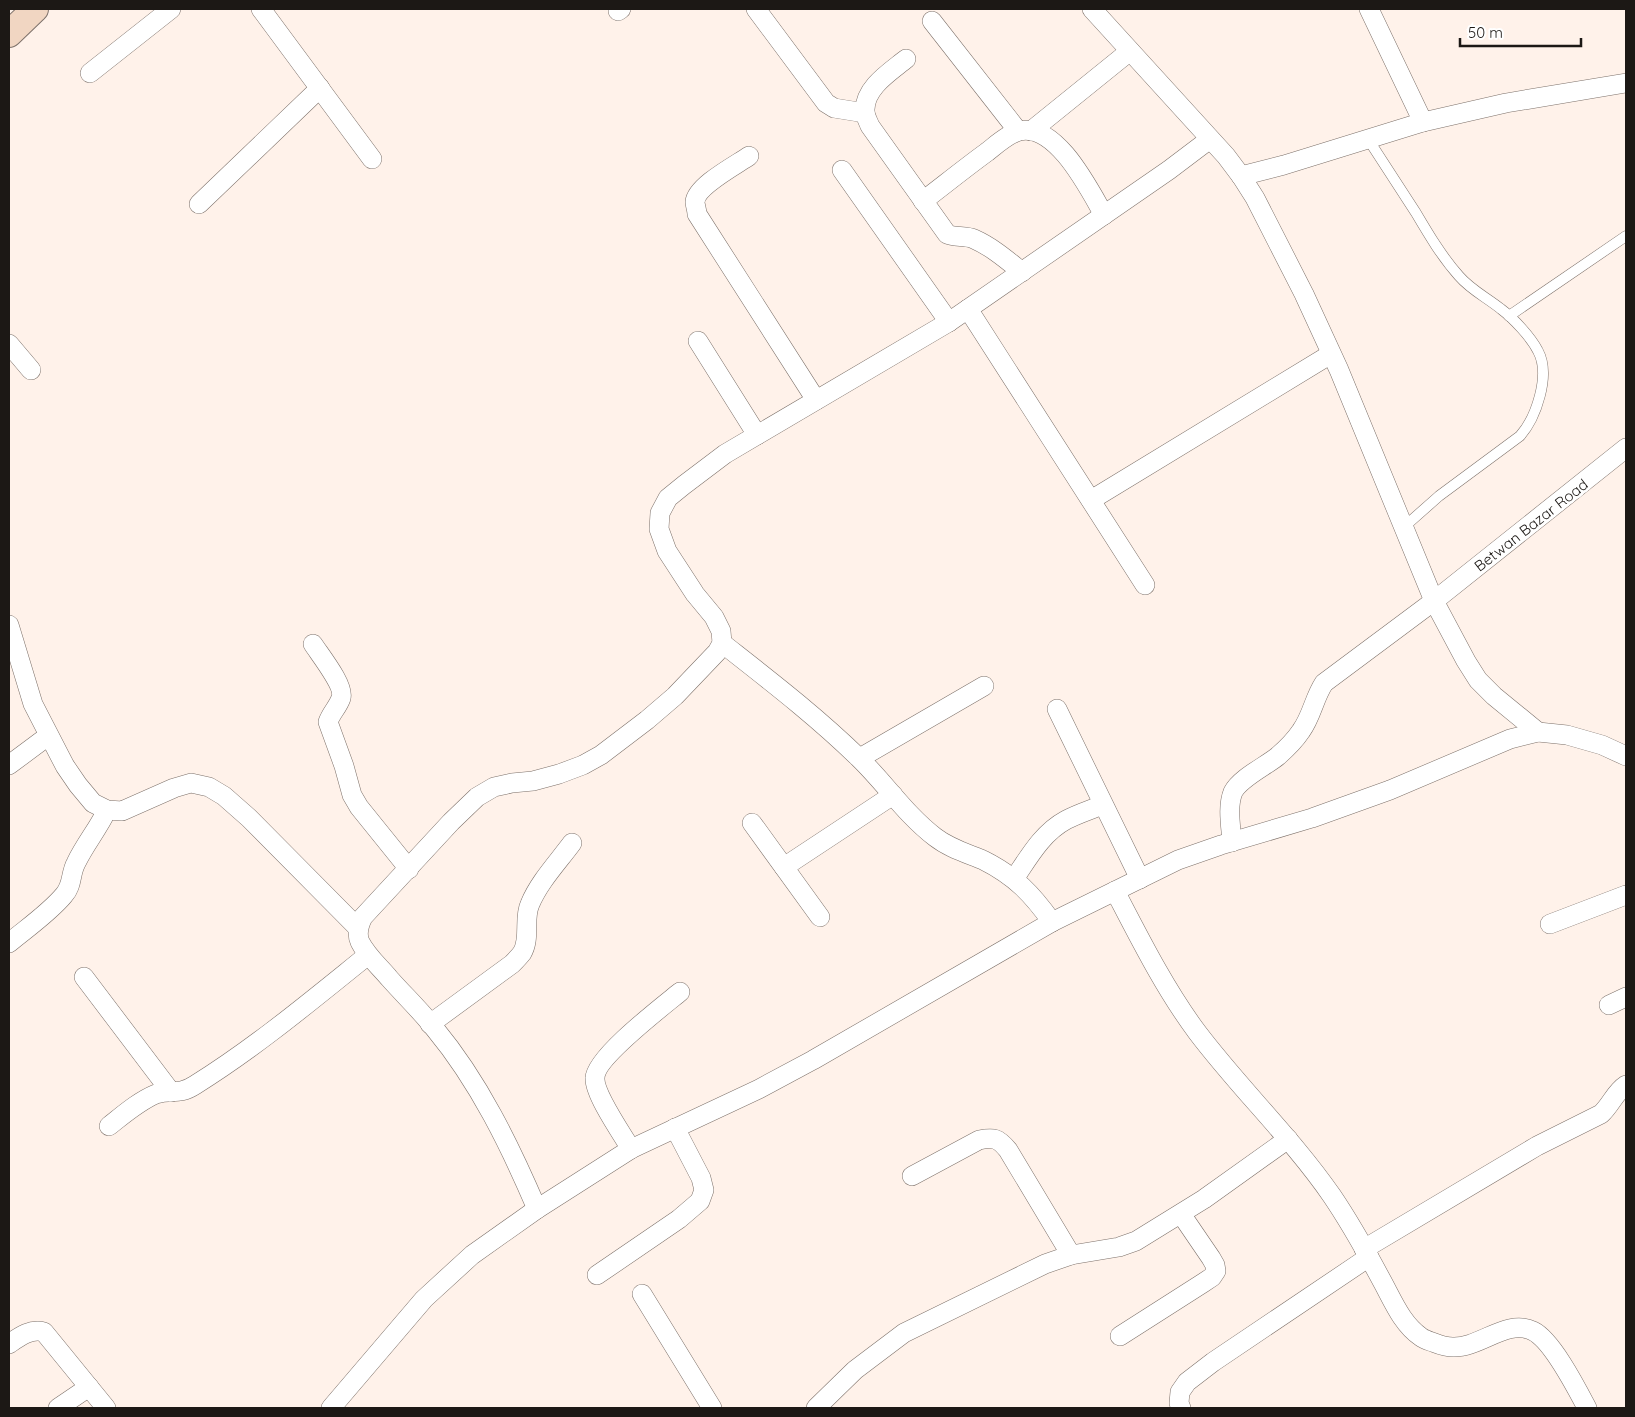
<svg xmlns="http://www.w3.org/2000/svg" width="1635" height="1417" font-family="Quicksand,sans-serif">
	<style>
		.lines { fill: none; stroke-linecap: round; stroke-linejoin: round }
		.lane-casing { stroke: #7d716a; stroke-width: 11 }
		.street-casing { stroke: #7d716a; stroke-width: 20 }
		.secondary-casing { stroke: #7d716a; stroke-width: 28 }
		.lane { stroke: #fff; stroke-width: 10 }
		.street { stroke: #fff; stroke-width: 19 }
		.secondary { stroke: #f1d6c2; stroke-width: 26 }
		.labels { text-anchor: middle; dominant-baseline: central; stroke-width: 5; stroke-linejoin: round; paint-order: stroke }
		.street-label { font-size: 15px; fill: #1c1815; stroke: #fff }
	</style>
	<rect width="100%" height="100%" fill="#fff2ea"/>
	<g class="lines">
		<g class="lane-casing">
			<g id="lane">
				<path d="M1368 139C1384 164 1400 188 1416 213 1429 235 1442 257 1459 276 1471 290 1486 297 1501 309 1513 318 1531 337 1538 351 1551 375 1536 418 1520 436L1439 496 1404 527"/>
				<polyline points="1509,316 1626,236"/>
			</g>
		</g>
		<g class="street-casing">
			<g id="street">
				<polyline points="261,9 372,159"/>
				<polyline points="756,9 826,103 834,108 865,113"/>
				<polyline points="1092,9 1226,156 1241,176 1255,198 1304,294 1339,370 1434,601 1466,661 1478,680 1494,696 1538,732"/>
				<polyline points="1369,9 1423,122"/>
				<polyline points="618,11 621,9"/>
				<polyline points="932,21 1018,131"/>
				<path d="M906 59C890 72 864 88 865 111 865 116 868 121 870 126L947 234C955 238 965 235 974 239 992 247 1007 260 1022 272"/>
				<polyline points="90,73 171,9"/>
				<polyline points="1031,131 1130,51"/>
				<path d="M749 156C736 165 696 186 695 202 695 205 697 210 697 214L816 400"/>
				<polyline points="842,170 949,322"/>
				<polyline points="1241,176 1284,165 1423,122 1506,103 1626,83"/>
				<path d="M923 201C944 185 965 168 987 152 996 145 1008 134 1019 131 1056 122 1089 189 1104 215"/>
				<polyline points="199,204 320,88"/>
				<polyline points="968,309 1145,585"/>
				<polyline points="698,341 757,435"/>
				<polyline points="9,344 31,370"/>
				<polyline points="1091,500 1331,354"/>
				<polyline points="9,625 33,704 65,766 78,785 93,803 107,810 122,811 174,788 191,783 209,787 224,796 249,818 358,928"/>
				<path d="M722 643C769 680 816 716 859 758 885 783 906 815 935 837 949 848 966 853 983 860 1015 876 1032 894 1052 922"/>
				<path d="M313 644C320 655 345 686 341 698 338 707 331 713 328 722L344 766 352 795 359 807 409 869"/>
				<polyline points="1057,709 1140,879"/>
				<polyline points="860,758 984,686"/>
				<polyline points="9,765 48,736"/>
				<polyline points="752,823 820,917"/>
				<path d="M1232 842C1231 827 1227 807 1233 792 1240 778 1266 766 1278 756 1286 749 1295 740 1301 731 1312 716 1314 698 1324 683L1434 601 1626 448"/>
				<polyline points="784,867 893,795"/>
				<path d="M1014 879C1029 857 1042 833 1066 820 1077 814 1090 810 1102 805"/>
				<path d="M1115 891C1140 939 1165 989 1197 1032 1240 1089 1292 1138 1332 1196 1351 1224 1367 1253 1382 1281 1393 1301 1402 1324 1421 1337 1425 1340 1430 1341 1435 1343 1440 1345 1447 1347 1453 1347 1480 1348 1507 1318 1533 1331 1552 1340 1577 1389 1587 1408"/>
				<polyline points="1550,924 1626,895"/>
				<path d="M9 943C27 928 49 913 64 895 73 885 70 874 76 863 85 844 98 829 107 810"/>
				<polyline points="84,977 171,1092"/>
				<polyline points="1609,1005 1626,997"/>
				<path d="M430 1024 512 964C515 961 519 957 522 953 531 938 523 919 530 904 539 882 558 862 572 843"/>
				<path d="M109 1126C123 1115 139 1101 156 1094 172 1089 178 1096 195 1085 256 1047 312 1000 368 955"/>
				<path d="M631 1149C622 1134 594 1094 595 1078 595 1058 663 1006 680 992"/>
				<path d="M912 1176 979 1140C994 1137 998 1138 1008 1150L1071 1255"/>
				<path d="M537 1209C510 1146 479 1082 435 1029 421 1011 404 995 389 978 379 966 367 956 360 942 356 933 359 925 363 917L451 822 477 797 494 787 512 783 533 781 559 774 583 765 601 755 647 720 675 696 717 652 722 643 721 631 714 617 695 594 667 551 659 529 660 513 668 498 684 485 725 454 949 322 1169 170 1210 139"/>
				<path d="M1364 1249 1537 1146 1601 1114C1611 1105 1615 1092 1626 1085"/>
				<polyline points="597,1275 679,1219 700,1201 704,1190 701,1178 675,1128"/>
				<polyline points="642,1294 712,1408"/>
				<polyline points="1120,1336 1203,1283 1212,1277 1216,1271 1215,1265 1211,1258 1181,1214"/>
				<path d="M9 1344C19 1337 31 1328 44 1332L106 1408"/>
				<polyline points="58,1408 89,1387"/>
				<polyline points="331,1408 424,1299 472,1255 537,1209 631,1149 759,1089 813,1060 1052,922 1178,860 1221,845 1312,818 1390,790 1510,739 1538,732 1567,735 1602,745 1626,756"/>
				<polyline points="816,1408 855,1370 904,1333 1045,1264 1071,1255 1119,1247 1136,1241 1204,1199 1288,1139"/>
				<polyline points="1181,1408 1179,1403 1180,1392 1187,1382 1213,1362 1369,1257"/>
			</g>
		</g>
		<g class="secondary-casing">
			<polyline id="secondary" points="9,34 35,9"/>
		</g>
		<use href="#lane" class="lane"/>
		<use href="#street" class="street"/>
		<use href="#secondary" class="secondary"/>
	</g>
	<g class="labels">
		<g class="street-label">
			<text transform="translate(1531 525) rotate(-38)">Betwan Bazar Road</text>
		</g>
	</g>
	<rect width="1635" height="1417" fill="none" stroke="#1c1815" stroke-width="20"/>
	<path d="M1460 38v8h121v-8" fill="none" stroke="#1c1815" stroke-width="2.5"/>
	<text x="1468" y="38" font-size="15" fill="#1c1815" stroke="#ffffff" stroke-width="4" paint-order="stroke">50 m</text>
</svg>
